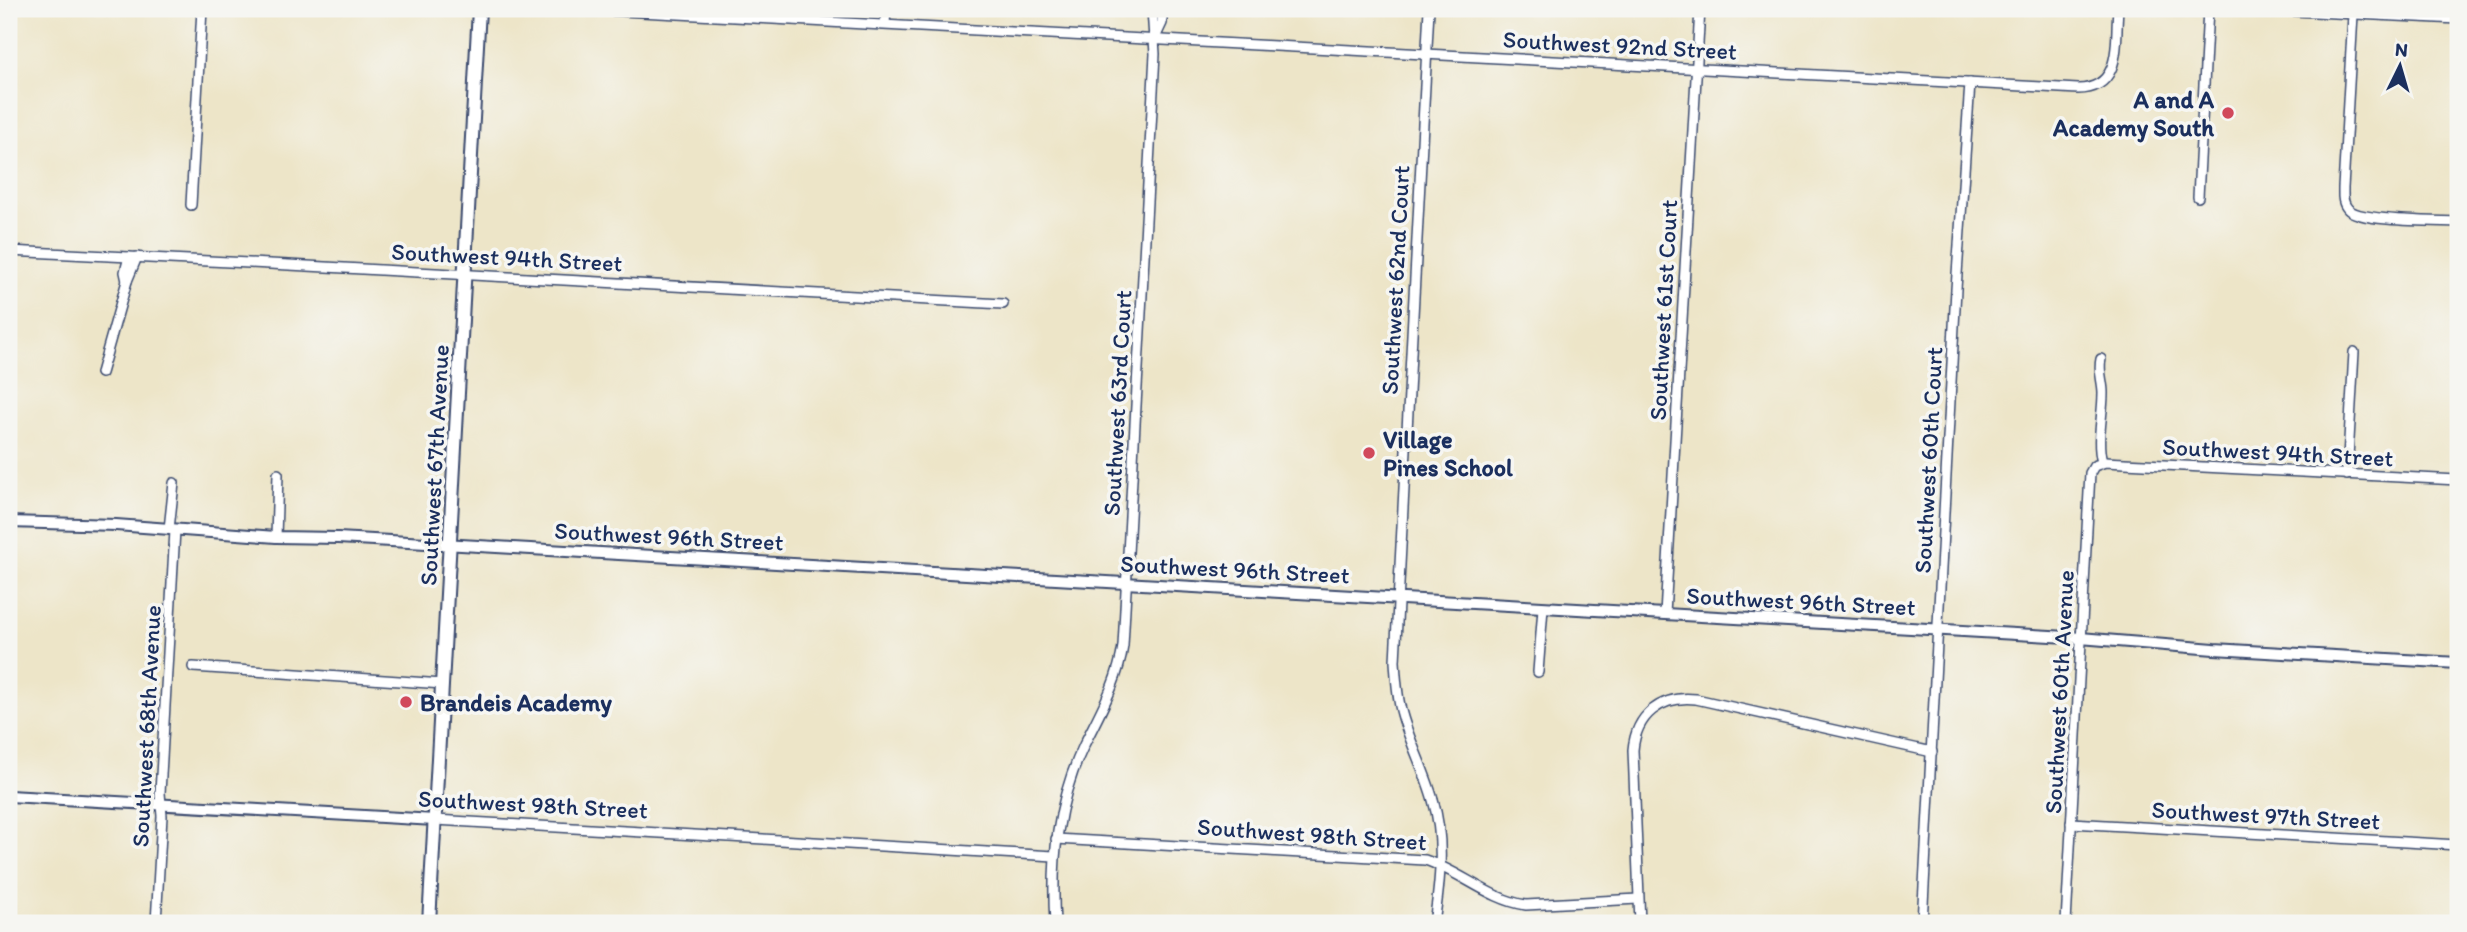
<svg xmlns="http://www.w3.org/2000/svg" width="2467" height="932" font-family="Itim,sans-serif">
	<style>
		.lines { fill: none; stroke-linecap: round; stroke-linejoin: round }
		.minor-casing { stroke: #3a4a6e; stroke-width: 12 }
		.tertiary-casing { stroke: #3a4a6e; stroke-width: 14 }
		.secondary-casing { stroke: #3a4a6e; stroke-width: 16 }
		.minor { stroke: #fff; stroke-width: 9 }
		.tertiary { stroke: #fff; stroke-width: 10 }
		.secondary { stroke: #fff; stroke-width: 12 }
		.poi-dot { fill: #d1495b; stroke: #f6f6f2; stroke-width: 2.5 }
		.labels { text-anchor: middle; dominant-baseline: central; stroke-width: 7; stroke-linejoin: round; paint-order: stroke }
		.street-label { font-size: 24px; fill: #1b2f5e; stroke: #f6f6f2 }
		.poi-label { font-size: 24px; font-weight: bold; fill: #1b2f5e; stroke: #f6f6f2; text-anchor: start }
	</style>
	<rect width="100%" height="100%" fill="#f6f6f2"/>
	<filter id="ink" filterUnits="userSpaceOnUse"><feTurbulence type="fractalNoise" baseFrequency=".0143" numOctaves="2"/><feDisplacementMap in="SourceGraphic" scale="14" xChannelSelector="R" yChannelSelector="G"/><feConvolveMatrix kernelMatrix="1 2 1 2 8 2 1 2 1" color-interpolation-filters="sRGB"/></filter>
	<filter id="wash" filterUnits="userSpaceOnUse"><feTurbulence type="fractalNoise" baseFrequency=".00686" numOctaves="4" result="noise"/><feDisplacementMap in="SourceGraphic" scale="28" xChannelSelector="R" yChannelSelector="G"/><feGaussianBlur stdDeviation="1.57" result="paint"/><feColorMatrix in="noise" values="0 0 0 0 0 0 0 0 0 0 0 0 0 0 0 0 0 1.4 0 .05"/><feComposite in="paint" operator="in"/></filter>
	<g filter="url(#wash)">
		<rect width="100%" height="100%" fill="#ede5c8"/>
	</g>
	<g filter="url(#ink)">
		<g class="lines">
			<g class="minor-casing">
				<g id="minor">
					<path d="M584 9 2078 89C2123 89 2115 41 2118 9"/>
					<path d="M1429 9 1395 661C1396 678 1397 697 1402 714 1410 743 1425 771 1433 800 1445 840 1440 883 1434 923"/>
					<polyline points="2252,9 2458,19"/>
					<path d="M2353 15 2343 188C2343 195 2342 203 2348 209 2359 222 2438 221 2458 222"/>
					<polyline points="885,24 886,9"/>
					<polyline points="1155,38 1162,23 1162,9"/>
					<polyline points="2198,197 2208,9"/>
					<polyline points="191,205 202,9"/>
					<polyline points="9,251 289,265 1003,304"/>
					<polyline points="127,281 125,272 129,257"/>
					<path d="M2101 359C2098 371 2103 381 2103 393 2103 416 2096 441 2102 462"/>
					<polyline points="101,373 127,281 137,257"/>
					<polyline points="2347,475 2354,352"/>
					<polyline points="169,529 174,483"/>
					<polyline points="276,537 278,474"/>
					<polyline points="1665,614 1700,9"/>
					<polyline points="193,667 443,684"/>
					<polyline points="1538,672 1543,608"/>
					<polyline points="435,820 1054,856"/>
					<polyline points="2071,823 2458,845"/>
					<path d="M1056 839 1425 860C1460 871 1490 900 1526 905L1638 899"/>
					<polyline points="11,923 12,903"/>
					<polyline points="156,923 162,816 160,793 175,530"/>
					<path d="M1055 923C1051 861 1057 802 1084 745 1100 712 1118 682 1123 646L1155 54 1152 9"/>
					<path d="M1640 923 1633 750C1636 715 1661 695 1696 699L1932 752"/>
					<polyline points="1922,923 1956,289 1970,83"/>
					<polyline points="2066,923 2090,473 2094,466 2105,462 2458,480"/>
				</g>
			</g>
			<g class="tertiary-casing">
				<g id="tertiary">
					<polyline points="9,522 116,525 276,537 338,538 2068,637 2214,649 2458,663"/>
					<polyline points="9,796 435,820"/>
				</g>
			</g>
			<g class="secondary-casing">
				<polyline id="secondary" points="429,923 479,9"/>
			</g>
			<use href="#minor" class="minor"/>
			<use href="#tertiary" class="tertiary"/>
			<use href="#secondary" class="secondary"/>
		</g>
	</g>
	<g class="poi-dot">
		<circle cx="2228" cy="113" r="7"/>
		<circle cx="1369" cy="453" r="7"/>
		<circle cx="406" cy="702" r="7"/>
	</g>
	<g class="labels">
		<g class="street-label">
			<text transform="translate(1620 45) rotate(3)">Southwest 92nd Street</text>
			<text transform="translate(507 257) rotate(3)">Southwest 94th Street</text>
			<text transform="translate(1395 280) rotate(-87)">Southwest 62nd Court</text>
			<text transform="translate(1663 310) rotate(-87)">Southwest 61st Court</text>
			<text transform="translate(1117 403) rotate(-87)">Southwest 63rd Court</text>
			<text transform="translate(2278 452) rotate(3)">Southwest 94th Street</text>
			<text transform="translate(1928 460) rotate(-87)">Southwest 60th Court</text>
			<text transform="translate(434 465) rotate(-87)">Southwest 67th Avenue</text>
			<text transform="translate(669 536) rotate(3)">Southwest 96th Street</text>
			<text transform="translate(1235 569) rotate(3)">Southwest 96th Street</text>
			<text transform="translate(1801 601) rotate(3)">Southwest 96th Street</text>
			<text transform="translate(2059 692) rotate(-87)">Southwest 60th Avenue</text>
			<text transform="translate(146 726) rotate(-87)">Southwest 68th Avenue</text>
			<text transform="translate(533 804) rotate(3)">Southwest 98th Street</text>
			<text transform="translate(2266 815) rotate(3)">Southwest 97th Street</text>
			<text transform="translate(1312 834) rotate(4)">Southwest 98th Street</text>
		</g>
		<g class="poi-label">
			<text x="2214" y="99" text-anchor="end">A and A<tspan x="2214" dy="28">Academy South</tspan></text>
			<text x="1383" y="439">Village<tspan x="1383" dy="28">Pines School</tspan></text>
			<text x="420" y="702">Brandeis Academy</text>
		</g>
	</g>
	<rect width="2467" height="932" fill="none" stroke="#f6f6f2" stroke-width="35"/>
	<g transform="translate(2400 66) rotate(5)" stroke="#f6f6f2" stroke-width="5" paint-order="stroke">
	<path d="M0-5L12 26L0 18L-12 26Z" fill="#1b2f5e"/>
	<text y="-10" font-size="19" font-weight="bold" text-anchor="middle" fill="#1b2f5e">N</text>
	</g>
</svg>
